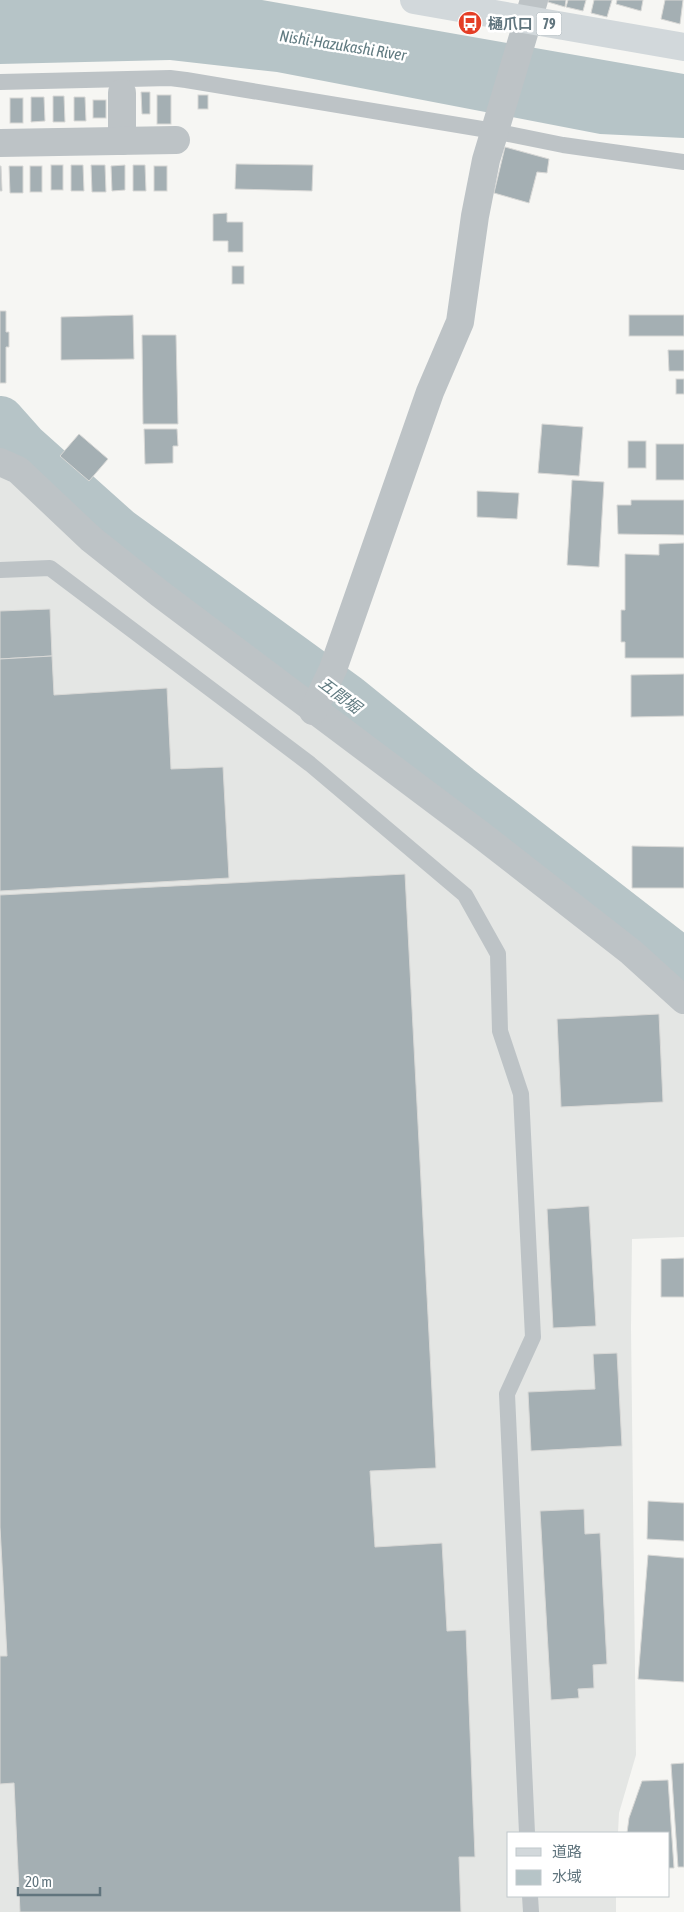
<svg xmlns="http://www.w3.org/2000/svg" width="684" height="1912" font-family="'Asap Condensed','Noto Sans JP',sans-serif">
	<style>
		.built { fill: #e4e6e4 }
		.water { fill: #b6c4c7 }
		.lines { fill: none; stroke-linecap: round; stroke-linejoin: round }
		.stream { stroke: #b6c4c7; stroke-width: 9 }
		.river { stroke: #b6c4c7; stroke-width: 50 }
		.building { fill: #a4afb3; stroke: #d8d8d6 }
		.service { stroke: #bdc3c6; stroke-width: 16 }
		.minor { stroke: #bdc3c6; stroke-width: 28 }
		.primary { stroke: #d2d8db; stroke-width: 28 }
		.labels { text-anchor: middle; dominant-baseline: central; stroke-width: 5; stroke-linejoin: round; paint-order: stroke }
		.shield { fill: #fff; stroke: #909ea5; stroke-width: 1 }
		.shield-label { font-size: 14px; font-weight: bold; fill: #61757e }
		.poi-label { font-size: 15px; font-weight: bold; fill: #61757e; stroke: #fff; text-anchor: start }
		.water-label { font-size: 16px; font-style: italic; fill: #617b81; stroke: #fff }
	</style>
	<rect width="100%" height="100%" fill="#f6f6f3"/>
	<polygon class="built" points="0,473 130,585 647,979 684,1012 684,1237 632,1239 631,1328 636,1755 619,1813 618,1833 508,1833 508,1896 616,1896 616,1912 0,1912"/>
	<polygon class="water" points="0,0 262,0 684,74 684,138 600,134 277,72 170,60 0,64"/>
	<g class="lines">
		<polyline class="stream" points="0,438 8,439 24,448"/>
		<polyline class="river" points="0,421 24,448 118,532 347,699 458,789 684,964"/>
	</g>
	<g class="building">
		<polygon points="548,0 566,0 565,7 548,2"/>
		<polygon points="568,0 586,0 583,11 566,7"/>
		<polygon points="594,0 612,0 607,17 591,13"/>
		<polygon points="617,0 643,0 641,11 616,4"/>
		<polygon points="665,0 683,0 680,24 661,19"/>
		<polygon points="141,92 150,92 150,114 142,114"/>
		<rect x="157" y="95" width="14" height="29"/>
		<rect x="198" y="95" width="10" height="14"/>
		<polygon points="53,96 64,96 65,122 53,122"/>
		<polygon points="31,97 44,97 45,121 31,122"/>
		<polygon points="74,97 85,97 86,121 74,121"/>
		<rect x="10" y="98" width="13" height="25"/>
		<rect x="93" y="100" width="13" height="18"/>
		<polygon points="505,147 549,159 547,173 537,172 529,203 494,193"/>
		<polygon points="236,164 313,165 312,191 235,189"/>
		<rect x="51" y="165" width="12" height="25"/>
		<polygon points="71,165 83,165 84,191 71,191"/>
		<polygon points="91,165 105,165 106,192 92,192"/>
		<polygon points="125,165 125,190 112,191 111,166"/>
		<polygon points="133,165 145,165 146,191 133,191"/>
		<polygon points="0,166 1,166 2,191 0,191"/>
		<polygon points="9,166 23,166 23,193 10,193"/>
		<rect x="30" y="166" width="12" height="26"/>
		<rect x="154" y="166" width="13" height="25"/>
		<polygon points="227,213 227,222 243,222 243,252 228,252 228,241 213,241 213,214"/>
		<rect x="232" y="266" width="12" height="18"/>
		<polygon points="0,311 6,311 6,332 9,332 9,347 6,347 6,383 0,383"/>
		<polygon points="133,315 134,359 61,360 61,317"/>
		<rect x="629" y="315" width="55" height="21"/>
		<polygon points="142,335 176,335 178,424 143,424"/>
		<polygon points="668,350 684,350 684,371 669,371"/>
		<rect x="676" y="379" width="8" height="15"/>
		<polygon points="542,424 583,427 579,476 538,473"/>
		<polygon points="144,429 177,429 178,446 173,446 173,463 145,464"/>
		<polygon points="79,434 108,459 89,481 60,456"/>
		<rect x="628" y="441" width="18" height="27"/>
		<rect x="656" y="444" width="28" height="36"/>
		<polygon points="572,480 604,482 599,567 567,565"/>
		<polygon points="477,491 519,493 517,519 477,517"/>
		<polygon points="631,500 684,500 684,535 618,534 617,505 631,505"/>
		<polygon points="684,543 684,658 625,658 625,642 621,642 621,610 625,610 625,554 659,555 659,544"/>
		<polygon points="50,609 52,656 0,659 0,611"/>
		<polygon points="52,656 54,695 167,688 171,769 223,767 229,878 0,891 0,659"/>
		<polygon points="684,674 684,716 631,717 631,675"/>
		<polygon points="632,846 684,847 684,888 632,888"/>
		<polygon points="405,874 436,1468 370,1471 375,1547 442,1543 447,1631 466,1630 475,1857 459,1857 461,1912 20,1912 14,1783 0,1784 0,1656 7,1656 0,1527 0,895"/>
		<polygon points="659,1014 663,1102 561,1107 557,1019"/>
		<polygon points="589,1206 596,1326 553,1328 547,1209"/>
		<polygon points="684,1258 684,1297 661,1297 661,1259"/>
		<polygon points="617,1353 622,1446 531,1451 528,1392 595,1389 593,1354"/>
		<polygon points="648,1501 684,1503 684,1541 647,1539"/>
		<polygon points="584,1509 585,1534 600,1533 607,1664 593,1665 594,1688 578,1689 579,1698 551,1700 540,1511"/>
		<polygon points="648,1555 684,1558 684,1682 638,1679"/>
		<polygon points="684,1763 684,1867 678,1867 671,1764"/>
		<polygon points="668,1780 674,1868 668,1868 668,1833 627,1833 629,1818 642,1781"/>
	</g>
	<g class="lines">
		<g class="service">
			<polyline points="0,82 170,78 186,80 494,131 563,145 684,162"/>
			<polyline points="0,570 50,568 310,764 465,895 498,954 500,1031 521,1094 533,1337 507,1394 527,1833"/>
			<polyline points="530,1896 531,1912"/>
		</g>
		<g class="minor">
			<polyline points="122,93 122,141"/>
			<polyline points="0,143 176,140"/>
			<polyline points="0,462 18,470 91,539 159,593 481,835 631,952 684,1000"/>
			<polyline points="313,711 333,669 430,392 460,322 475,216 486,160 534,0"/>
		</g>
		<polyline class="primary" points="414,0 684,47"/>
	</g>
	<defs>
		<g id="bus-disc" transform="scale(1.25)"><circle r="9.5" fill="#e43e26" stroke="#fff"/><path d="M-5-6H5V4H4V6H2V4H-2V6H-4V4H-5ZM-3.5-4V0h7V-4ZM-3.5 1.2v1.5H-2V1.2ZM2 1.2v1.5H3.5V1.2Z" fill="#fff"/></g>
	</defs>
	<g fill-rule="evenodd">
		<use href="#bus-disc" x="470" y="23"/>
	</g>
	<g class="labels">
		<rect class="shield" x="536.5" y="12.5" width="25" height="23" rx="4"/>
		<g class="shield-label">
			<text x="549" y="24">79</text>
		</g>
		<g class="poi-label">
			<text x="488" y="23">樋爪口</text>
		</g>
		<g class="water-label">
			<text transform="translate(343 45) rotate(9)">Nishi-Hazukashi River</text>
			<text transform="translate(340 695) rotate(37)">五間堀</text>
		</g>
	</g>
	<rect x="507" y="1832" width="162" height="65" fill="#ffffff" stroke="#c0c8cb"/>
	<rect x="516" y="1848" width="25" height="8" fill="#d2d8db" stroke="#c0c8cb"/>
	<text x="552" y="1857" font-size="15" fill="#61757e">道路</text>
	<rect x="516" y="1870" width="25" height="15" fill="#b6c4c7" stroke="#c0c8cb"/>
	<text x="552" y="1882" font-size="15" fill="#61757e">水域</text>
	<path d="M18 1887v8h82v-8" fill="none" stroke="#61757e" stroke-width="2.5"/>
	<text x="25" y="1887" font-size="15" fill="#61757e" stroke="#ffffff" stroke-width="4" paint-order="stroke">20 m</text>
</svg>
